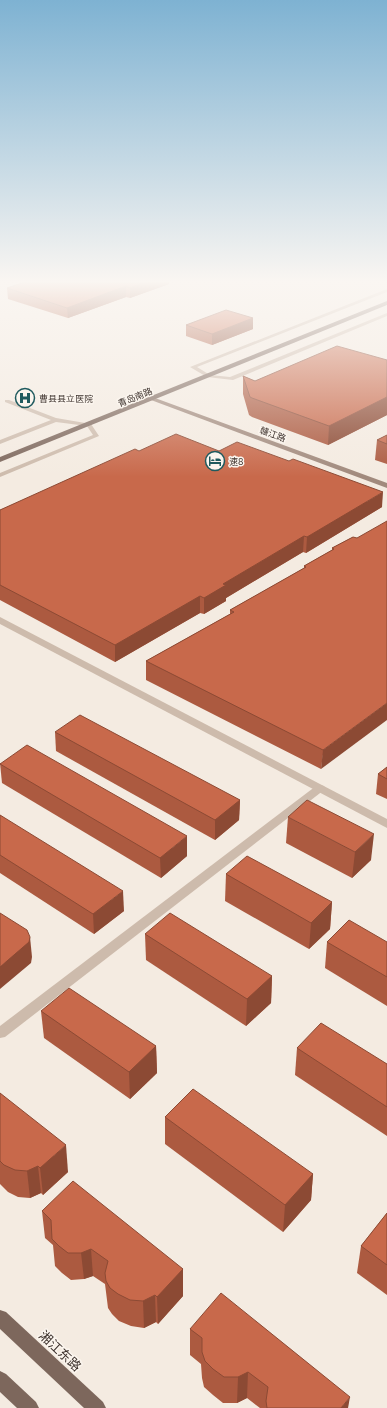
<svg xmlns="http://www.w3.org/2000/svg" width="387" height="1408" font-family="'IBM Plex Sans','Noto Sans SC',sans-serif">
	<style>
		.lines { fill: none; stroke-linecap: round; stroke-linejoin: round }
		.service { fill: #cdbbac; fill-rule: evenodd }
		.minor { fill: #cdbbac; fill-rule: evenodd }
		.tertiary { fill: #cdbbac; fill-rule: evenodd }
		.secondary { fill: #a18a7d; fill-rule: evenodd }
		.primary { fill: #7d675c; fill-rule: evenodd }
		.wall { fill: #ac5a40 }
		.shaded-wall { fill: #8c4a34 }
		.building { fill: #c8694b; stroke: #8c4a34 }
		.labels { text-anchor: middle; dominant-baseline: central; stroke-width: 3; stroke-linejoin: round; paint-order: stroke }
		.far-street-label { font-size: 9px; fill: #3b302b; stroke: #fbf5ee }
		.far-poi-label { font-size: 9px; fill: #3b302b; stroke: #fbf5ee; text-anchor: start }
		.near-street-label { font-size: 13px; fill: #3b302b; stroke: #fbf5ee }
	</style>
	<rect width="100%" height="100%" fill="#f4ebe1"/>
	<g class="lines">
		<g class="service">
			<polygon points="387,289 387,292 197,367 210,375 230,377 387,313 387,316 233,380 207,377 190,367"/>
			<polygon points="5,400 9,400 56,418 91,424 99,436 0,477 0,473 93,435 87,426 56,422 0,444 0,440 51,420 5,402"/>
		</g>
		<polygon class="minor" points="320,785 324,786 325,788 324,790 5,1037 0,1038 0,1026 316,786"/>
		<polygon class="tertiary" points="0,617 387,819 387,828 0,624"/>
		<polygon class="secondary" points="151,398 155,398 387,483 387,488 151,400"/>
		<g class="primary">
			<polygon points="387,301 387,305 0,462 0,457"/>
			<polygon points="0,1310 6,1312 103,1402 106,1408 84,1408 0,1329"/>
			<polygon points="0,1371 6,1374 36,1402 39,1408 17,1408 0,1392"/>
		</g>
	</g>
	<g class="wall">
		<polygon points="169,284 130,298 126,297 68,318 8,299 7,288"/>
		<polygon points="253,318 253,329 212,345 186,336 186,325"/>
		<polygon points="387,360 387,415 328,445 252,417 249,415 243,394 243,376 255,381"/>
		<polygon points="387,435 387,464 375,460 377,440"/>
		<polygon points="139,451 219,451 382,507 306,553 303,552 226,598 226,601 204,614 200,613 115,662 0,600 0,510"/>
		<polygon points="353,537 321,769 146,680 146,661 230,614 230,610 304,568 304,566 332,550 332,548"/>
		<polygon points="55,732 240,800 239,820 215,840 56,751"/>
		<polygon points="0,763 187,856 161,878 2,783"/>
		<polygon points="387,767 387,799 376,794 378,774"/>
		<polygon points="0,815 124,911 94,934 0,873"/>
		<polygon points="288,817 371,860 352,878 286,843"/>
		<polygon points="226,874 332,902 330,929 309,949 225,901"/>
		<polygon points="145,934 272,976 271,1003 246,1026 146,960"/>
		<polygon points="327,942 387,942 387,1006 325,968"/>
		<polygon points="41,1011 156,1046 157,1073 130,1099 44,1038"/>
		<polygon points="297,1048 387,1064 387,1136 295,1075"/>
		<polygon points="0,1093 68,1172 43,1195 41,1193 30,1198 18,1197 8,1192 0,1184"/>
		<polygon points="165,1117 313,1174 311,1200 283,1232 165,1144"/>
		<polygon points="42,1211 183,1269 183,1296 158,1324 156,1322 144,1328 131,1326 119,1321 112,1314 108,1308 105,1284 93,1276 84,1279 71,1280 62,1273 55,1266 53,1245 45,1238"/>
		<polygon points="387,1213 387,1295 357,1273 361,1246"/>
		<polygon points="190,1329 348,1408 260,1408 247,1398 237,1403 223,1403 213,1395 204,1387 202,1378 201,1364 190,1355"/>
	</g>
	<g class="shaded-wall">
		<polygon points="150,280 169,280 169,284 130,298 130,288"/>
		<polygon points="126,286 126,297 68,318 67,308"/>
		<polygon points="253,318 253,329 212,345 212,334"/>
		<polygon points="387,397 387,415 328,445 329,426"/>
		<polygon points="383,492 382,507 306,553 307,537"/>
		<polygon points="304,536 303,552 226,598 226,601 204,614 204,598 223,584"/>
		<polygon points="200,596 200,613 115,662 115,645"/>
		<polygon points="387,703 387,720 321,769 323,750"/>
		<polygon points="240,800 239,820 215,840 215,820"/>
		<polygon points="374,834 371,860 352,878 355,852"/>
		<polygon points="187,836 187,856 161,878 160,858"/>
		<polygon points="123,891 124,911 94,934 93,914"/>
		<polygon points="332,902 330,929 309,949 311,923"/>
		<polygon points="30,937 32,957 31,963 0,989 0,967"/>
		<polygon points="272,976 271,1003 246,1026 247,999"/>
		<polygon points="156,1046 157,1073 130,1099 129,1072"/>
		<polygon points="66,1145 68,1172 43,1195 40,1168"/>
		<polygon points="38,1166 41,1193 30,1198 27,1171"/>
		<polygon points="313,1174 311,1200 283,1232 285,1205"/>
		<polygon points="91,1249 93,1276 84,1279 81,1253"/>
		<polygon points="183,1269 183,1296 158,1324 157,1297"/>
		<polygon points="155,1295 156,1322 144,1328 143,1301"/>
		<polygon points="248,1372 247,1398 237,1403 238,1377"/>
		<polygon points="350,1397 348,1408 341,1408"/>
	</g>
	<g class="building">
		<polygon points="31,280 150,280 130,288 126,286 67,308 7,288"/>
		<polygon points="226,310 253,318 212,334 186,325"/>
		<polygon points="337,346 387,360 387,397 329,426 252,398 250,397 243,376 255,381"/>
		<polygon points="176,434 219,451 237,442 289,461 293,459 383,492 307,537 304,536 223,584 226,585 204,598 200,596 115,645 0,585 0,510 135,449 139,451"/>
		<polygon points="387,435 387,444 377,440"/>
		<polygon points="387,521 387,703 323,750 146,661 234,612 230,610 306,567 304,566 334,549 332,548 353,537 357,538"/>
		<polygon points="80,715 240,800 215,820 55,732"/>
		<polygon points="27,745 187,836 160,858 0,764"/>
		<polygon points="387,767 387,779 378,774"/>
		<polygon points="307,800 374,834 355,852 288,817"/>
		<polygon points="0,815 123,891 93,914 0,855"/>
		<polygon points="247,856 332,902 311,923 226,874"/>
		<polygon points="0,913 27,930 30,937 29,942 0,967"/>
		<polygon points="170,913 272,976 247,999 145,934"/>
		<polygon points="349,920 387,942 387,977 327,942"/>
		<polygon points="69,988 156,1046 129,1072 41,1011"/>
		<polygon points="321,1023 387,1064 387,1107 297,1048"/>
		<polygon points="193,1089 313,1174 285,1205 165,1117"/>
		<polygon points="0,1093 66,1145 40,1168 38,1166 27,1171 15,1170 4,1165 0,1161"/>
		<polygon points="73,1181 183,1269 157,1297 155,1295 143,1301 130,1300 118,1294 110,1288 106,1281 105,1273 108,1261 91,1249 81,1253 68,1253 59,1246 52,1239 51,1220 42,1211"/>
		<polygon points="387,1213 387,1265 361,1246"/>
		<polygon points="221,1293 350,1397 341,1408 267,1408 266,1401 268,1387 248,1372 238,1377 224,1377 213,1369 205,1361 202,1352 202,1338 190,1329"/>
	</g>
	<linearGradient id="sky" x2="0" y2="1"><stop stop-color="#7eb2d2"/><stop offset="0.59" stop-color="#faf6f2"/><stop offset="1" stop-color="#faf6f2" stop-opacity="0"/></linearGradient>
	<rect width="387" height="477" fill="url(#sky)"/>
	<defs>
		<g id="hospital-ring" transform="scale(1)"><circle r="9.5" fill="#fbf5ee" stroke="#1f5a5e" stroke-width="1.5"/><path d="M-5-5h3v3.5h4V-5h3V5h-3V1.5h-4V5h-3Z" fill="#1f5a5e"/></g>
		<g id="hotel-ring" transform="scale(1)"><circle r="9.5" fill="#fbf5ee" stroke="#1f5a5e" stroke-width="1.5"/><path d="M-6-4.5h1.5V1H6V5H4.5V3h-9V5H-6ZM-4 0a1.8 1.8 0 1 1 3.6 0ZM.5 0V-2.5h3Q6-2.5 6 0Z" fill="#1f5a5e"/></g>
	</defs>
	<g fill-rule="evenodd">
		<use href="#hospital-ring" x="25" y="398"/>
		<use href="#hotel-ring" x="215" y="461"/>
	</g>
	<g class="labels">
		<g class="far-street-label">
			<text transform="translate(135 397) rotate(-22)">青岛南路</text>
			<text transform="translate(273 434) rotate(20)">赣江路</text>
		</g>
		<g class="far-poi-label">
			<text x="39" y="398">曹县县立医院</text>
			<text x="229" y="461">速8</text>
		</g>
		<g class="near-street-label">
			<text transform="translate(60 1351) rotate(43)">湘江东路</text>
		</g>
	</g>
</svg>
